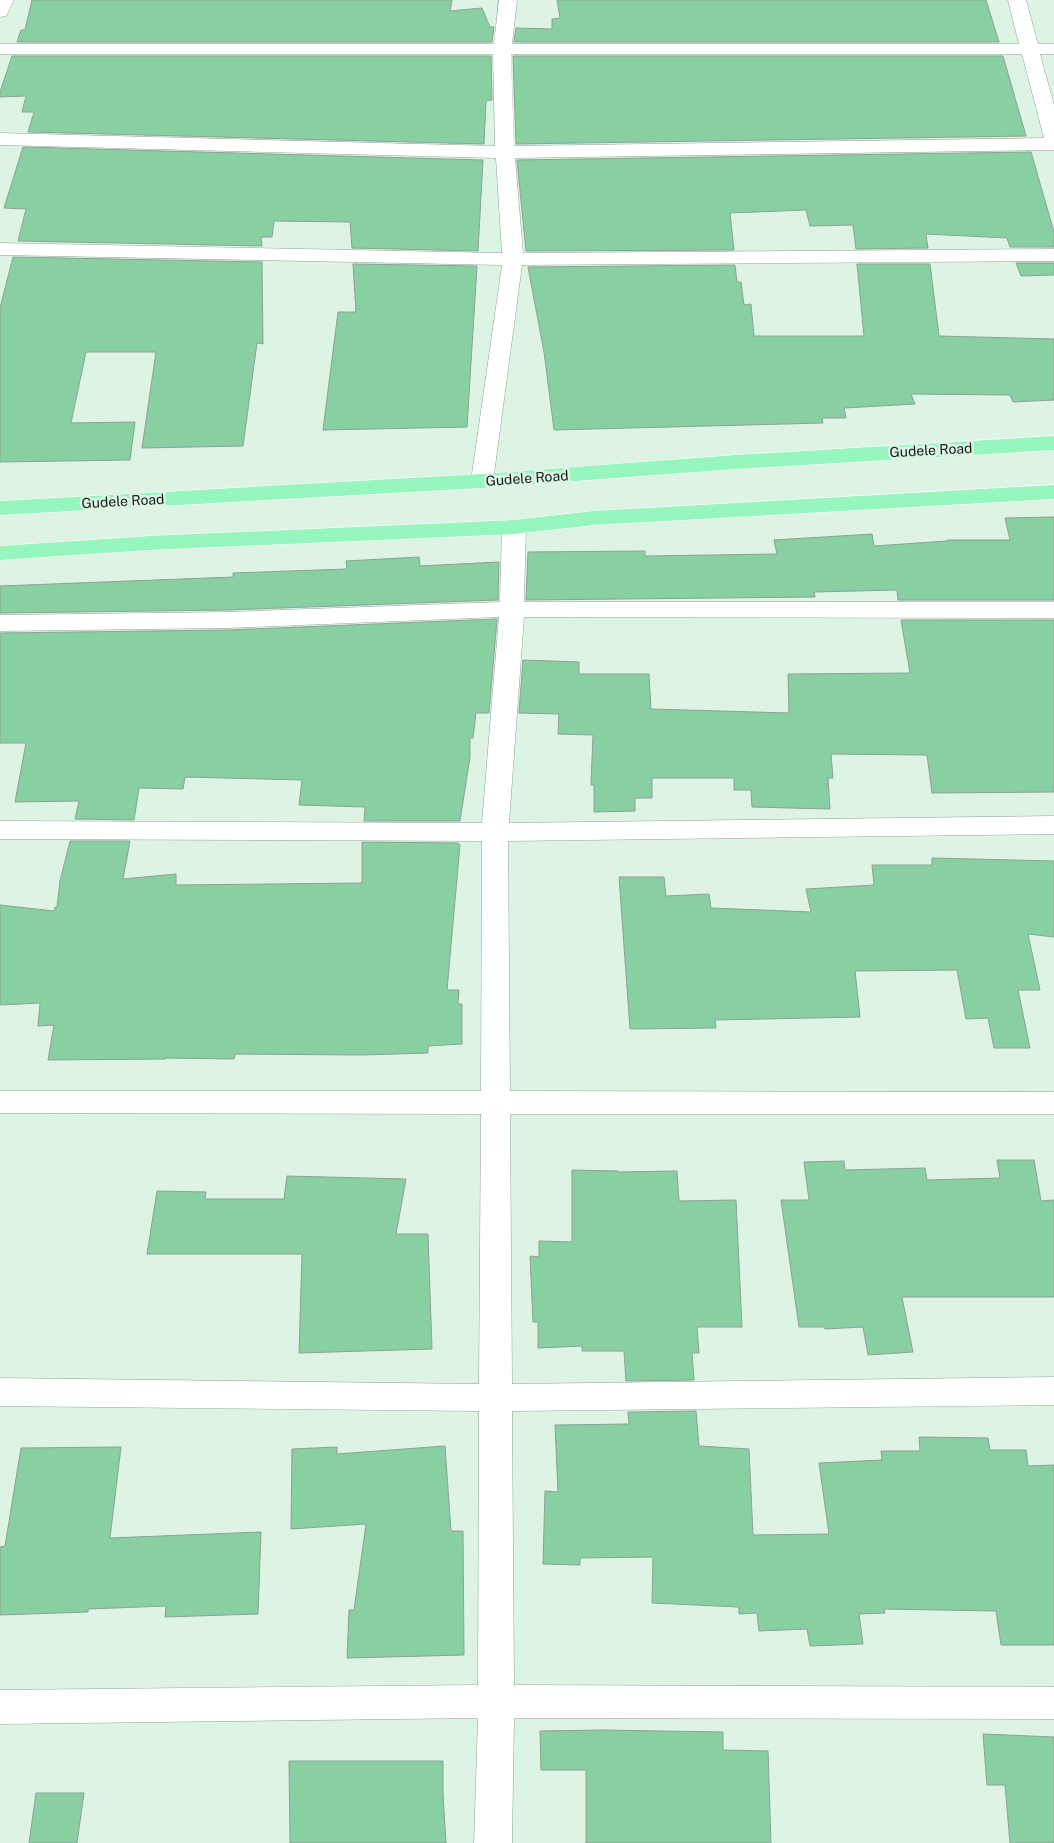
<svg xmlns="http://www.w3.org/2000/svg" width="1054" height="1843" font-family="'Public Sans',sans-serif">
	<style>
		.building { fill: #88cfa2; stroke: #8da294 }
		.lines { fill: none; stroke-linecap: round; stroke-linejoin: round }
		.minor-casing { stroke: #8fa496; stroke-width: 1 }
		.trunk-casing { stroke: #fff; stroke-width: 1 }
		.minor { fill: #fff; fill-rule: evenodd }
		.trunk { fill: #96f6be; fill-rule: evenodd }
		.labels { text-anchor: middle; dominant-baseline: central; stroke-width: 5; stroke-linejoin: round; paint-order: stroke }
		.street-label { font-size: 14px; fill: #131b16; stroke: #ddf3e4 }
	</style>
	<rect width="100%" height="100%" fill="#ddf3e4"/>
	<g class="building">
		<polygon points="32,0 452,0 450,11 482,8 490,27 494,27 492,42 17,42 21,30 25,30"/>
		<polygon points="557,0 986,0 999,42 514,42 516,28 552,29 552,19 560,18"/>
		<polygon points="12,56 491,56 492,100 486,101 484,144 28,132 34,112 22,112 26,96 0,97 0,92"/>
		<polygon points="513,56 1003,56 1026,136 516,144"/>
		<polygon points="23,147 483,160 478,251 352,248 350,222 274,221 272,237 261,237 262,246 18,241 26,209 4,208"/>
		<polygon points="1031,152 1054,232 1054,247 1010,247 1007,238 926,234 928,248 856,249 853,225 810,226 806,210 730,213 734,250 526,251 517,160"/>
		<polygon points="13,257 262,262 263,344 257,343 243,446 142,448 156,352 86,352 71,423 135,422 130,460 0,462 0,308"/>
		<polygon points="1016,263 1054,263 1054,275 1021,276"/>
		<polygon points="353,264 477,266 467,427 323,430 338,312 356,312"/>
		<polygon points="857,264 930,264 939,336 1054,339 1054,400 1013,402 1010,395 911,394 915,404 844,408 846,418 822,418 823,423 554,430 544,352 528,267 735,265 737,282 741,282 744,305 751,304 754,336 864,336"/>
		<polygon points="1054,517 1054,600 898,600 897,590 814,592 815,597 526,600 528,552 645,551 645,556 777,554 774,540 872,534 874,546 947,541 947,540 1010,540 1005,518"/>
		<polygon points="419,557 420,566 499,562 498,600 227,610 0,613 0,586 233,577 233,573 347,569 346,561"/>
		<polygon points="497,619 489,713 476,713 473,738 470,738 470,757 460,821 364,821 365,807 299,805 302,780 185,777 183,789 139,788 134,820 75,819 79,801 15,802 26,743 0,743 0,633 227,630"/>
		<polygon points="901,620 1054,620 1054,792 932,793 927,755 831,754 833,778 828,778 830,809 752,807 751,790 734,790 734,778 652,778 652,798 635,798 635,811 594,812 594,785 591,785 593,735 558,734 559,714 519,713 523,660 579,662 579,674 649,674 651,709 789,713 788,674 910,673"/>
		<polygon points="70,841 130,841 123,879 176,874 176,885 362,883 362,842 458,843 460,845 447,990 459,990 458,1004 462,1004 462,1044 428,1046 428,1053 362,1055 235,1054 234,1059 166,1058 166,1059 48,1060 54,1025 38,1026 40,1003 0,1005 0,905 54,911 55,907 57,907 60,881"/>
		<polygon points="932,858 1054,861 1054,937 1028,934 1040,990 1018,990 1030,1048 994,1048 988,1018 966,1019 957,970 855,971 860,1017 715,1020 716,1028 630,1029 619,877 664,877 666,896 709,894 711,908 811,912 806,889 874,885 872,865 932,865"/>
		<polygon points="997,1160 1034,1160 1041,1201 1054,1200 1054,1297 902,1297 913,1352 868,1355 863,1327 825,1329 824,1327 799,1327 781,1200 809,1200 804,1162 844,1161 845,1170 925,1168 927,1180 1000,1178"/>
		<polygon points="572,1170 618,1171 618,1172 677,1171 679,1201 736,1200 742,1327 697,1327 699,1353 692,1353 694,1380 626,1381 624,1351 582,1351 582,1346 538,1348 538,1322 533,1322 530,1256 539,1257 539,1241 572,1242"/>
		<polygon points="287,1176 406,1179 396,1234 428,1234 432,1349 299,1353 302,1254 147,1254 157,1191 206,1192 205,1199 284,1199"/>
		<polygon points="696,1411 699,1446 749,1449 753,1535 829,1534 819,1463 882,1460 881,1451 920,1451 919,1437 988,1438 990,1450 1026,1450 1028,1466 1054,1465 1054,1645 1001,1645 996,1611 884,1609 885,1613 859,1614 863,1644 810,1646 807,1629 759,1631 757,1613 739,1614 739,1607 652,1603 653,1557 580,1558 580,1565 543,1564 545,1491 558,1492 555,1425 629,1424 628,1412"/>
		<polygon points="445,1446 451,1531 463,1531 464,1655 347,1658 349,1610 354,1610 366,1524 291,1529 292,1449 337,1447 337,1454"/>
		<polygon points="121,1447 110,1538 261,1532 258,1614 165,1617 166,1606 88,1609 88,1612 0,1615 0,1547 5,1546 21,1448"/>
		<polygon points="602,1730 723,1732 723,1750 768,1751 771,1843 586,1843 586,1770 541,1770 540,1731"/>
		<polygon points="983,1734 1054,1737 1054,1843 1010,1843 1005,1785 987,1785"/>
		<polygon points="289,1761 443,1761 443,1794 446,1843 290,1843"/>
		<polygon points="36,1793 84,1793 77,1843 29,1843"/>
	</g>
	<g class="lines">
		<g class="minor-casing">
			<g id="minor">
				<polygon points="0,0 14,0 6,16 0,17"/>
				<path d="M499 0H517L512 44H1019L1008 0H1026L1038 44H1054V54H1040L1054 105V150L515 158 523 253 1054 249V261L522 265 493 481 490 486 482 488 474 486 471 481 502 265 0 255V243L502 253 496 158 0 145V133L495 146 493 54H0V44H494ZM511 54H1022L1044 138 514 146Z"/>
				<polygon points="514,520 522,522 526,527 524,602 1054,602 1054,618 524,617 509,823 1054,816 1054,834 508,841 510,1091 1054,1092 1054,1114 510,1114 512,1384 1054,1377 1054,1405 512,1411 514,1685 1054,1687 1054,1719 514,1718 512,1843 474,1843 478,1718 0,1724 0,1690 478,1685 479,1411 0,1406 0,1378 479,1384 481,1114 0,1113 0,1091 481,1091 482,841 0,839 0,821 482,823 499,617 227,628 0,631 0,615 227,612 500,602 502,527 506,522"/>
			</g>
		</g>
		<g class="trunk-casing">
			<g id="trunk">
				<polygon points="1054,436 1054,450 736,469 482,488 0,515 0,501 482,474 736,455"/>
				<polygon points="1054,485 1054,499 594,525 514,534 150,550 0,560 0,546 150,536 514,520 594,511"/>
			</g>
		</g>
		<use href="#minor" class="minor"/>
		<use href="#trunk" class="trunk"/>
	</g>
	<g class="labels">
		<g class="street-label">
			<text transform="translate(931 450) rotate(-3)">Gudele Road</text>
			<text transform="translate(527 478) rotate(-4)">Gudele Road</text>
			<text transform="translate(123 501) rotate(-3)">Gudele Road</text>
		</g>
	</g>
</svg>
